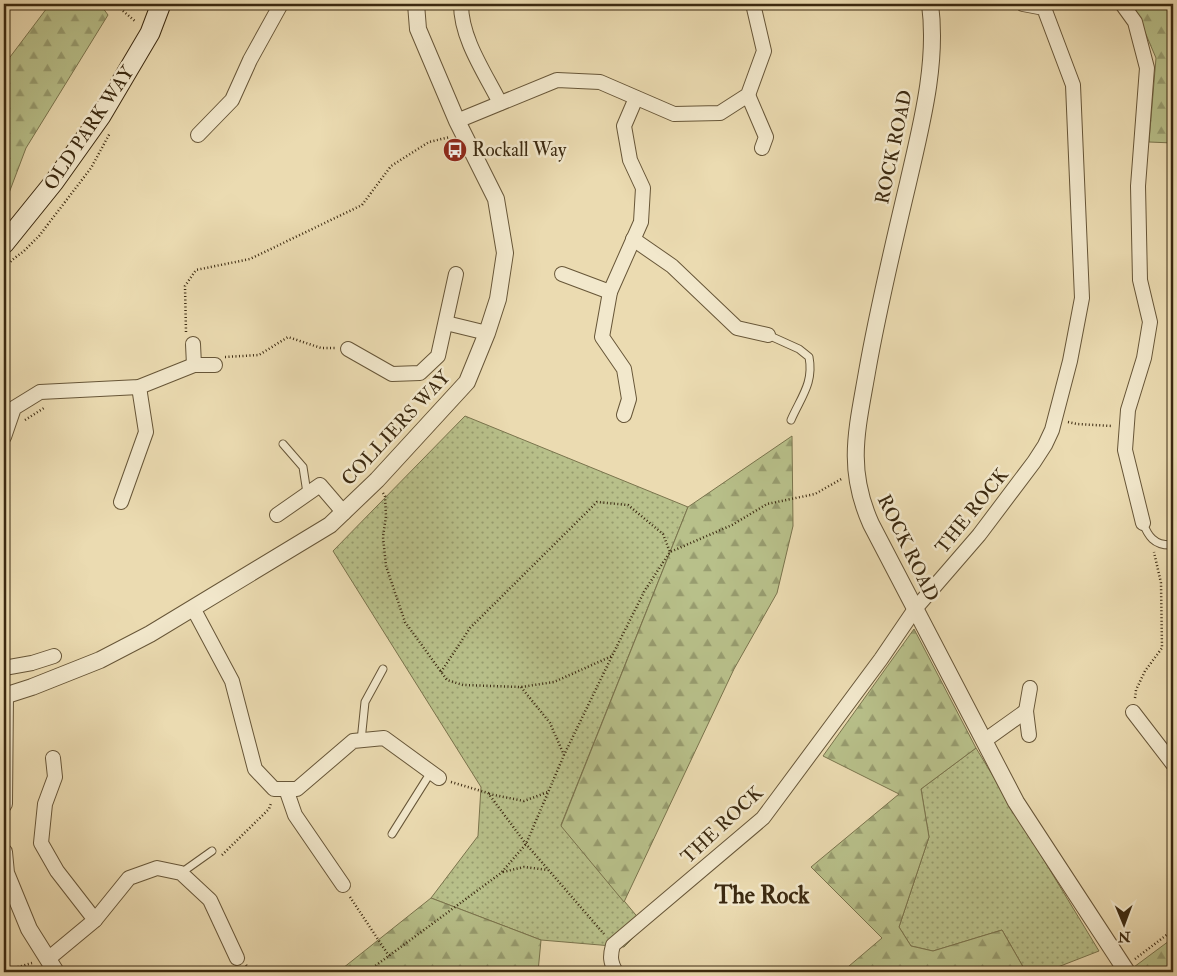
<svg xmlns="http://www.w3.org/2000/svg" width="1177" height="976" font-family="'IM FELL Double Pica',serif">
	<style>
		.green { fill: url(#green-dots); stroke: #7a744d }
		.forest { fill: url(#forest-firs); stroke: #7a744d }
		.lines { fill: none; stroke-linecap: round; stroke-linejoin: round }
		.service-casing { stroke: #675638; stroke-width: 9 }
		.minor-casing { stroke: #675638; stroke-width: 16 }
		.tertiary-casing { stroke: #675638; stroke-width: 18 }
		.secondary-casing { stroke: #3b2910; stroke-width: 21 }
		.path { stroke: #3b2910; stroke-width: 2.5; stroke-dasharray: 1 2.5; stroke-linecap: butt }
		.service { stroke: #f2e8cc; stroke-width: 7 }
		.minor { stroke: #f2e8cc; stroke-width: 14 }
		.tertiary { stroke: #f2e8cc; stroke-width: 16 }
		.secondary { stroke: #f2e8cc; stroke-width: 19 }
		.labels { text-anchor: middle; dominant-baseline: central; stroke-width: 5; stroke-linejoin: round; paint-order: stroke }
		.street-label { font-size: 19px; fill: #3b2910; stroke: #f2e8cc }
		.poi-label { font-size: 19px; fill: #3b2910; stroke: #f2e8cc; text-anchor: start }
		.district-label { font-size: 24px; font-weight: bold; fill: #3b2910; stroke: #f2e8cc }
	</style>
	<defs>
		<pattern id="green-dots" width="8" height="8" patternUnits="userSpaceOnUse" patternTransform="scale(1.25)"><rect width="8" height="8" fill="#b8c08a"/><path d="M2 2h.1M6 6h.1" fill="none" stroke="#979c6f" stroke-width="1.8" stroke-linecap="round"/></pattern>
		<pattern id="forest-firs" width="22" height="20" patternUnits="userSpaceOnUse" patternTransform="scale(1.25)"><rect width="22" height="20" fill="#b8c08a"/><path d="M5 1l3.5 6h-7zM16 11l3.5 6h-7z" fill="#979c6f"/></pattern>
	</defs>
	<rect width="100%" height="100%" fill="#ebdbb1"/>
	<filter id="stains"><feTurbulence type="fractalNoise" baseFrequency=".004" numOctaves="4"/><feColorMatrix values="0 0 0 0 .2 0 0 0 0 .09 0 0 0 0 .02 0 0 0 .5 -.17"/></filter>
	<radialGradient id="worn" r=".72"><stop offset=".6" stop-color="#630" stop-opacity="0"/><stop offset="1" stop-color="#630" stop-opacity=".3"/></radialGradient>
	<g class="green">
		<polygon points="465,416 688,507 561,825 645,926 624,947 541,940 431,898 478,836 481,787 333,551"/>
		<polygon points="976,748 1099,951 1045,972 1026,972 1002,930 933,951 911,946 899,927 929,837 921,789"/>
	</g>
	<g class="forest">
		<polygon points="50,4 100,4 108,15 26,148 9,193 4,197 4,65"/>
		<polygon points="1133,4 1173,4 1173,143 1149,142 1156,58"/>
		<polygon points="792,436 793,526 777,593 734,669 624,902 561,826 688,507"/>
		<polygon points="914,629 976,748 921,789 929,837 899,927 911,946 933,951 1002,930 1026,972 842,972 882,938 811,867 899,794 823,756"/>
		<polygon points="431,898 541,940 538,972 338,972"/>
		<polygon points="1173,938 1173,972 1139,972 1134,967"/>
	</g>
	<g class="lines">
		<g class="service-casing">
			<g id="service">
				<path d="M768 335 799 349 809 357C814 383 801 397 791 420"/>
				<polyline points="283,444 303,467 307,493"/>
				<path d="M1143 523C1148 536 1154 545 1170 545"/>
				<polyline points="361,741 365,702 383,669"/>
				<polyline points="392,834 431,772"/>
				<polyline points="181,873 212,851"/>
			</g>
		</g>
		<g class="minor-casing">
			<g id="minor">
				<path d="M461 4C461 39 485 73 500 103"/>
				<polyline points="1122,4 1135,22 1147,68 1138,186 1140,280 1150,322 1144,358 1128,410 1125,450 1143,523"/>
				<polyline points="748,95 766,137 762,148"/>
				<polyline points="457,121 557,80 600,82 674,114 720,113 748,95 764,51 753,4"/>
				<polyline points="198,135 232,100 250,60 281,4"/>
				<polyline points="633,239 672,266 737,328 768,335"/>
				<polyline points="562,274 610,292"/>
				<polyline points="446,323 487,333"/>
				<polyline points="193,344 194,365"/>
				<polyline points="348,349 392,374 420,373 438,356 456,274"/>
				<polyline points="624,415 629,399 624,369 602,337 610,292 641,222 643,188 630,160 624,126 636,98"/>
				<polyline points="4,437 14,408 40,392 139,387 194,365 215,365"/>
				<polyline points="121,502 146,432 139,387"/>
				<polyline points="277,515 320,485 344,513"/>
				<polyline points="193,608 232,681 255,769 274,789 297,789 353,741 384,738 439,778"/>
				<polyline points="4,668 32,663 54,656"/>
				<polyline points="1133,712 1173,764"/>
				<polyline points="1029,735 1026,711 1030,688"/>
				<polyline points="984,741 1026,711"/>
				<polyline points="53,758 55,777 45,804 41,843 57,871 95,920"/>
				<polyline points="286,789 295,815 343,885"/>
				<polyline points="48,959 95,920 129,878 157,868 181,873 210,900 237,958"/>
				<path d="M616 972C610 962 610 956 613 945L763 818 881 659 915 609 979 535 1034 462 1045 445 1052 430 1070 361 1082 298 1073 85 1044 8 1023 4"/>
			</g>
		</g>
		<g class="tertiary-casing">
			<g id="tertiary">
				<path d="M930 4C938 63 921 126 908 183 893 246 878 309 867 372 857 430 846 468 871 524L1016 802 1127 972"/>
				<polyline points="4,696 32,687 100,660 150,634 330,525 377,480 467,382 487,333 498,299 505,253 496,199 457,121 418,29 416,4"/>
				<polyline points="4,804 5,695"/>
				<polyline points="4,852 6,873 29,929 56,972"/>
			</g>
		</g>
		<g class="secondary-casing">
			<polyline id="secondary" points="4,244 54,182 101,116 150,33 161,4"/>
		</g>
		<g class="path">
			<polyline points="115,4 136,22"/>
			<polyline points="4,270 12,260 24,251 39,236 91,168 110,133"/>
			<polyline points="186,332 185,286 196,270 250,259 362,205 391,166 429,142 450,137"/>
			<polyline points="225,357 259,355 288,337 321,348 335,348"/>
			<polyline points="25,420 44,408"/>
			<polyline points="1068,422 1077,424 1112,426"/>
			<polyline points="383,493 385,496 386,516 383,537 386,566 405,622 447,680 463,685 521,687 554,682 612,656"/>
			<polyline points="441,672 470,628 597,502 628,505 663,534 670,552"/>
			<polyline points="521,687 550,723 564,755"/>
			<polyline points="1135,698 1136,690 1145,671 1162,648 1161,583 1154,552"/>
			<polyline points="451,782 488,793 526,844 604,934"/>
			<polyline points="489,794 524,801 548,792"/>
			<polyline points="222,855 269,809 271,803"/>
			<polyline points="503,872 524,867 548,870"/>
			<polyline points="350,897 389,956"/>
			<polyline points="1135,959 1173,930"/>
			<polyline points="246,965 251,972"/>
			<polyline points="4,968 11,969 32,963"/>
			<polyline points="367,972 501,873 526,844 564,755 612,656 645,590 670,552 732,525 767,504 815,494 843,478"/>
		</g>
		<use href="#service" class="service"/>
		<use href="#minor" class="minor"/>
		<use href="#tertiary" class="tertiary"/>
		<use href="#secondary" class="secondary"/>
	</g>
	<defs>
		<g id="bus-disc" transform="scale(1.25)"><circle r="9.5" fill="#8f2418" stroke="#f2e8cc"/><path d="M-5-6H5V4H4V6H2V4H-2V6H-4V4H-5ZM-3.5-4V0h7V-4ZM-3.5 1.2v1.5H-2V1.2ZM2 1.2v1.5H3.5V1.2Z" fill="#fff"/></g>
	</defs>
	<g fill-rule="evenodd">
		<use href="#bus-disc" x="455" y="150"/>
	</g>
	<g class="labels">
		<g class="street-label">
			<text transform="translate(89 128) rotate(-56)">OLD PARK WAY</text>
			<text transform="translate(894 147) rotate(-78)">ROCK ROAD</text>
			<text transform="translate(396 428) rotate(-47)">COLLIERS WAY</text>
			<text transform="translate(972 511) rotate(-51)">THE ROCK</text>
			<text transform="translate(908 548) rotate(64)">ROCK ROAD</text>
			<text transform="translate(722 825) rotate(-43)">THE ROCK</text>
		</g>
		<g class="poi-label">
			<text x="472" y="150">Rockall Way</text>
		</g>
		<g class="district-label">
			<text x="762" y="895">The Rock</text>
		</g>
	</g>
	<rect width="1177" height="976" fill="none" stroke="#ebdbb1" stroke-width="20"/>
	<rect x="5" y="5" width="1167" height="966" fill="none" stroke="#3b2910" stroke-width="2.5"/>
	<rect x="10" y="10" width="1157" height="956" fill="none" stroke="#3b2910"/>
	<g transform="translate(1124 924) rotate(179)" stroke="#f2e8cc" stroke-width="4" paint-order="stroke">
	<path d="M0-4L9 19L0 12L-9 19Z" fill="#3b2910"/>
	<text y="-8" font-size="14" font-weight="bold" text-anchor="middle" fill="#3b2910">N</text>
	</g>
	<rect width="100%" height="100%" filter="url(#stains)"/>
	<rect width="100%" height="100%" fill="url(#worn)"/>
</svg>
